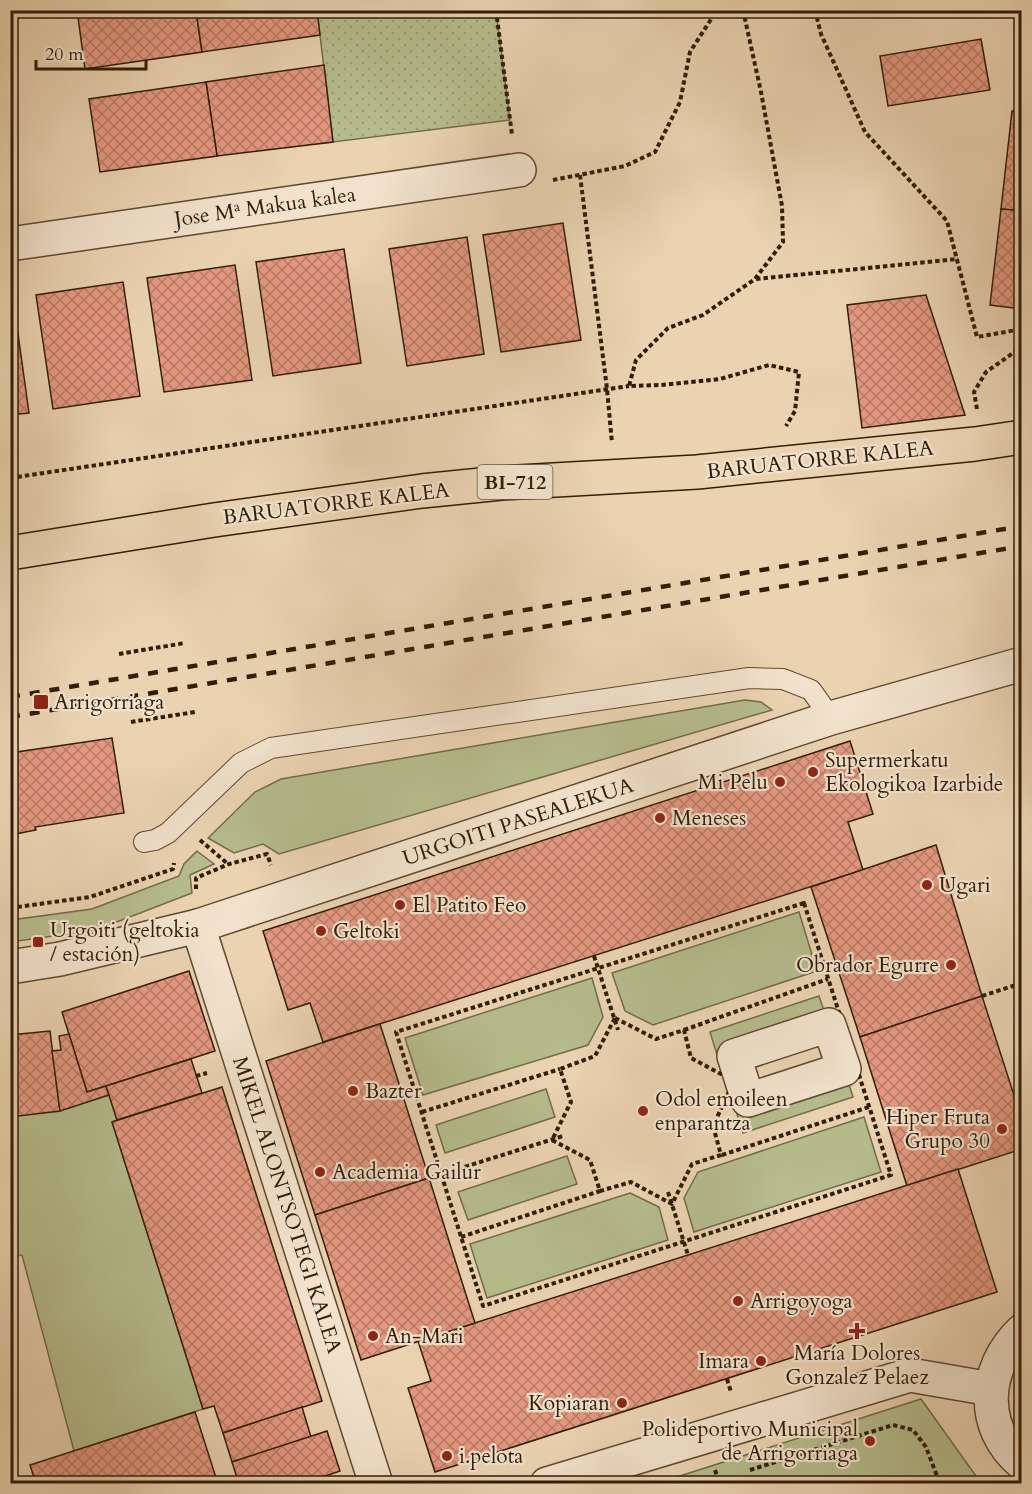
<svg xmlns="http://www.w3.org/2000/svg" width="1032" height="1494" font-family="Cardo,serif">
	<style>
		.green { fill: #b6bc8d; stroke: #726c4a; stroke-width: 1.5 }
		.park { fill: url(#park-dots); stroke: #726c4a; stroke-width: 1.5 }
		.building { fill: url(#building-cross-hatch); stroke: #2f1d08; stroke-width: 1.5 }
		.lines { fill: none; stroke-linecap: round; stroke-linejoin: round }
		.lane-casing { stroke: #5e4a32; stroke-width: 22 }
		.street-casing { stroke: #5e4a32; stroke-width: 36 }
		.primary-casing { stroke: #2f1d08; stroke-width: 36 }
		.path { stroke: #2f1d08; stroke-width: 4; stroke-dasharray: 4.5 3; stroke-linecap: butt }
		.lane { stroke: #f2e2cd; stroke-width: 20 }
		.street { stroke: #f2e2cd; stroke-width: 33 }
		.primary { stroke: #ebd3b2; stroke-width: 33 }
		.rail { stroke: #2f1d08; stroke-width: 4.5; stroke-dasharray: 10 10; stroke-linecap: butt }
		.poi-dot { fill: #8f2418; stroke: #f2e2cd; stroke-width: 2 }
		.labels { text-anchor: middle; dominant-baseline: central; stroke-width: 4.5; stroke-linejoin: round; paint-order: stroke }
		.shield { fill: #f2e2cd; stroke: #6a5843; stroke-width: 1.5 }
		.shield-label { font-size: 20px; font-weight: bold; fill: #2f1d08 }
		.street-label { font-size: 21px; fill: #2f1d08; stroke: #f2e2cd }
		.poi-label { font-size: 21px; fill: #2f1d08; stroke: #f2e2cd; text-anchor: start }
	</style>
	<defs>
		<pattern id="park-dots" width="8" height="8" patternUnits="userSpaceOnUse" patternTransform="scale(1.5)"><rect width="8" height="8" fill="#b6bc8d"/><path d="M2 2h.1M6 6h.1" fill="none" stroke="#9da178" stroke-width="1.8" stroke-linecap="round"/></pattern>
		<pattern id="building-cross-hatch" width="8" height="8" patternUnits="userSpaceOnUse" patternTransform="scale(1.5)"><rect width="8" height="8" fill="#e59881"/><path d="M0 0l8 8M0 8l8-8" fill="none" stroke="#ba7b68"/></pattern>
	</defs>
	<rect width="100%" height="100%" fill="#ebd3b2"/>
	<filter id="stains"><feTurbulence type="fractalNoise" baseFrequency=".00333" numOctaves="4"/><feColorMatrix values="0 0 0 0 .2 0 0 0 0 .09 0 0 0 0 .02 0 0 0 .5 -.17"/></filter>
	<radialGradient id="worn" r=".72"><stop offset=".6" stop-color="#630" stop-opacity="0"/><stop offset="1" stop-color="#630" stop-opacity=".3"/></radialGradient>
	<g class="green">
		<polygon points="745,700 761,702 772,710 279,854 263,844 234,853 208,838 255,792 281,779"/>
		<polygon points="197,851 214,864 190,875 192,893 96,930 11,942 11,920 92,909 179,876 184,864"/>
		<polygon points="799,912 817,971 653,1025 625,1011 612,973"/>
		<polygon points="592,978 603,1017 588,1045 423,1095 405,1038"/>
		<polygon points="819,996 829,1025 719,1061 710,1032"/>
		<polygon points="844,1069 853,1097 743,1133 734,1105"/>
		<polygon points="546,1089 555,1117 445,1153 436,1125"/>
		<polygon points="109,1095 117,1120 112,1122 203,1409 74,1451 22,1255 11,1257 10,1117"/>
		<polygon points="864,1117 881,1172 694,1232 684,1198 698,1172"/>
		<polygon points="567,1156 577,1184 468,1220 458,1192"/>
		<polygon points="630,1193 659,1207 668,1240 487,1298 470,1244"/>
		<polygon points="921,1399 981,1483 658,1483"/>
	</g>
	<polygon class="park" points="317,11 496,11 510,120 333,142"/>
	<g class="building">
		<polygon points="77,10 196,10 202,52 85,69"/>
		<polygon points="196,10 317,10 320,35 202,52"/>
		<polygon points="981,39 990,90 888,106 880,56"/>
		<polygon points="324,65 333,142 217,156 206,82"/>
		<polygon points="206,82 217,156 100,172 89,99"/>
		<polygon points="1012,111 1022,112 1022,211 1001,209"/>
		<polygon points="1001,209 1022,211 1022,309 990,305"/>
		<polygon points="563,223 581,340 501,352 483,235"/>
		<polygon points="467,237 484,354 407,366 389,249"/>
		<polygon points="344,249 361,363 273,376 256,262"/>
		<polygon points="235,265 252,380 164,392 147,278"/>
		<polygon points="123,282 140,396 53,409 36,295"/>
		<polygon points="926,295 965,415 862,428 847,305"/>
		<polygon points="10,298 13,298 29,413 10,415"/>
		<polygon points="112,738 124,813 35,827 36,830 10,835 10,753"/>
		<polygon points="850,741 873,814 848,822 863,870 323,1042 310,1003 288,1010 263,931"/>
		<polygon points="936,845 982,996 860,1037 811,887"/>
		<polygon points="189,971 215,1051 87,1092 62,1012"/>
		<polygon points="982,996 1022,1120 1022,1149 907,1186 860,1037"/>
		<polygon points="380,1024 429,1178 315,1215 266,1061"/>
		<polygon points="50,1031 60,1111 10,1117 10,1035"/>
		<polygon points="69,1034 87,1092 106,1086 109,1095 60,1111 52,1051 61,1050 59,1036"/>
		<polygon points="191,1059 202,1093 117,1120 106,1086"/>
		<polygon points="222,1087 322,1401 223,1433 214,1406 203,1409 112,1122"/>
		<polygon points="958,1169 997,1292 435,1472 408,1388 431,1381 418,1341"/>
		<polygon points="429,1178 475,1323 361,1360 315,1215"/>
		<polygon points="302,1407 311,1437 232,1462 223,1433"/>
		<polygon points="195,1412 218,1484 36,1484 30,1465"/>
		<polygon points="327,1431 340,1471 302,1484 239,1484 232,1462"/>
	</g>
	<g class="lines">
		<g class="lane-casing">
			<polyline id="lane" points="144,842 155,840 168,833 241,763 271,748 749,678 783,679 811,690 831,718"/>
		</g>
		<g class="street-casing">
			<g id="street">
				<polyline points="10,244 519,170"/>
				<polyline points="198,926 376,1484"/>
				<polyline points="10,967 60,959 198,926 831,718 1022,664"/>
				<polygon points="829,1025 844,1069 748,1100 734,1056"/>
				<path d="M1022 1331C983 1368 979 1427 1022 1463"/>
				<polyline points="547,1484 910,1375 991,1389"/>
			</g>
		</g>
		<g class="primary-casing">
			<polyline id="primary" points="10,553 214,520 422,491 501,483 697,472 975,444 1022,437"/>
		</g>
		<g class="path">
			<polyline points="496,10 512,135"/>
			<polyline points="743,10 761,92 782,206 783,242 755,279 703,315 668,328 636,360 629,386 661,385 720,379 769,365 799,372 795,411 786,426"/>
			<polyline points="815,10 821,34 865,132 947,221 977,337 1022,329"/>
			<polyline points="580,175 607,389 612,443"/>
			<polyline points="553,180 625,166 655,152 680,102 690,52 717,10"/>
			<polyline points="756,279 958,259"/>
			<polyline points="977,409 974,392 986,372 1016,351 1022,349"/>
			<polyline points="10,478 629,386"/>
			<polyline points="119,654 185,643"/>
			<polyline points="131,722 195,712"/>
			<polyline points="200,840 228,864"/>
			<polyline points="196,889 196,878 229,864 267,854 271,865"/>
			<polygon points="804,903 891,1175 483,1306 396,1032"/>
			<polyline points="10,908 90,897 173,869 174,863"/>
			<polyline points="594,956 618,1030"/>
			<polyline points="982,996 1022,983"/>
			<polygon points="615,1018 656,1039 684,1030 691,1058 734,1081 713,1126 721,1155 692,1164 672,1204 631,1182 600,1191 590,1160 552,1140 571,1102 560,1069 595,1056"/>
			<polyline points="684,1030 828,979"/>
			<polyline points="196,1076 207,1073"/>
			<polyline points="422,1112 560,1069"/>
			<polyline points="722,1155 869,1107"/>
			<polyline points="429,1178 563,1136"/>
			<polyline points="668,1192 688,1255"/>
			<polyline points="461,1237 600,1191"/>
			<polyline points="727,1379 731,1392"/>
			<polyline points="715,1470 720,1484"/>
			<polyline points="750,1470 893,1425 913,1430 926,1447 940,1484"/>
		</g>
		<use href="#lane" class="lane"/>
		<use href="#street" class="street"/>
		<use href="#primary" class="primary"/>
		<g class="rail">
			<polyline points="10,697 1022,526"/>
			<polyline points="10,717 1022,546"/>
		</g>
	</g>
	<g class="poi-dot">
		<rect x="33" y="694" width="16" height="16" rx="3"/>
		<circle cx="813" cy="772" r="6"/>
		<circle cx="780" cy="782" r="6"/>
		<circle cx="660" cy="818" r="6"/>
		<circle cx="927" cy="885" r="6"/>
		<circle cx="400" cy="905" r="6"/>
		<circle cx="321" cy="931" r="6"/>
		<rect x="32" y="936" width="12" height="12" rx="3"/>
		<circle cx="951" cy="965" r="6"/>
		<circle cx="353" cy="1091" r="6"/>
		<circle cx="643" cy="1111" r="6"/>
		<circle cx="1002" cy="1129" r="6"/>
		<circle cx="320" cy="1172" r="6"/>
		<circle cx="738" cy="1301" r="6"/>
		<path d="M854 1322h6v6h6v6h-6v6h-6v-6h-6v-6h6z"/>
		<circle cx="373" cy="1336" r="6"/>
		<circle cx="761" cy="1361" r="6"/>
		<circle cx="622" cy="1403" r="6"/>
		<circle cx="870" cy="1441" r="6"/>
		<circle cx="447" cy="1456" r="6"/>
	</g>
	<g class="labels">
		<rect class="shield" x="477.5" y="465" width="75" height="34" rx="4.5"/>
		<g class="shield-label">
			<text x="515" y="482">BI-712</text>
		</g>
		<g class="street-label">
			<text transform="translate(265 207) rotate(-8)">Jose Mª Makua kalea</text>
			<text transform="translate(820 460) rotate(-6)">BARUATORRE KALEA</text>
			<text transform="translate(336 504) rotate(-7)">BARUATORRE KALEA</text>
			<text transform="translate(518 822) rotate(-18)">URGOITI PASEALEKUA</text>
			<text transform="translate(287 1205) rotate(72)">MIKEL ALONTSOTEGI KALEA</text>
		</g>
		<g class="poi-label">
			<text x="54" y="702">Arrigorriaga</text>
			<text x="825" y="760">Supermerkatu<tspan x="825" dy="24">Ekologikoa Izarbide</tspan></text>
			<text x="768" y="782" text-anchor="end">Mi Pelu</text>
			<text x="672" y="818">Meneses</text>
			<text x="939" y="885">Ugari</text>
			<text x="412" y="905">El Patito Feo</text>
			<text x="50" y="930">Urgoiti (geltokia<tspan x="50" dy="24">/ estación)</tspan></text>
			<text x="333" y="931">Geltoki</text>
			<text x="939" y="965" text-anchor="end">Obrador Egurre</text>
			<text x="365" y="1091">Bazter</text>
			<text x="655" y="1099">Odol emoileen<tspan x="655" dy="24">enparantza</tspan></text>
			<text x="990" y="1117" text-anchor="end">Hiper Fruta<tspan x="990" dy="24">Grupo 30</tspan></text>
			<text x="332" y="1172">Academia Gailur</text>
			<text x="750" y="1301">Arrigoyoga</text>
			<text x="385" y="1336">An-Mari</text>
			<text x="857" y="1353" text-anchor="middle">María Dolores<tspan x="857" dy="24">Gonzalez Pelaez</tspan></text>
			<text x="749" y="1361" text-anchor="end">Imara</text>
			<text x="610" y="1403" text-anchor="end">Kopiaran</text>
			<text x="858" y="1429" text-anchor="end">Polideportivo Municipal<tspan x="858" dy="24">de Arrigorriaga</tspan></text>
			<text x="459" y="1456">i.pelota</text>
		</g>
	</g>
	<rect width="1032" height="1494" fill="none" stroke="#ebd3b2" stroke-width="36"/>
	<rect x="12" y="12" width="1008" height="1470" fill="none" stroke="#2f1d08" stroke-width="3"/>
	<rect x="18" y="18" width="996" height="1458" fill="none" stroke="#2f1d08" stroke-width="1.5"/>
	<path d="M36 60v9h110v-9" fill="none" stroke="#2f1d08" stroke-width="3"/>
	<text x="45" y="60" font-size="18" fill="#2f1d08" stroke="#f2e2cd" stroke-width="4.5" paint-order="stroke">20 m</text>
	<rect width="100%" height="100%" filter="url(#stains)"/>
	<rect width="100%" height="100%" fill="url(#worn)"/>
</svg>
